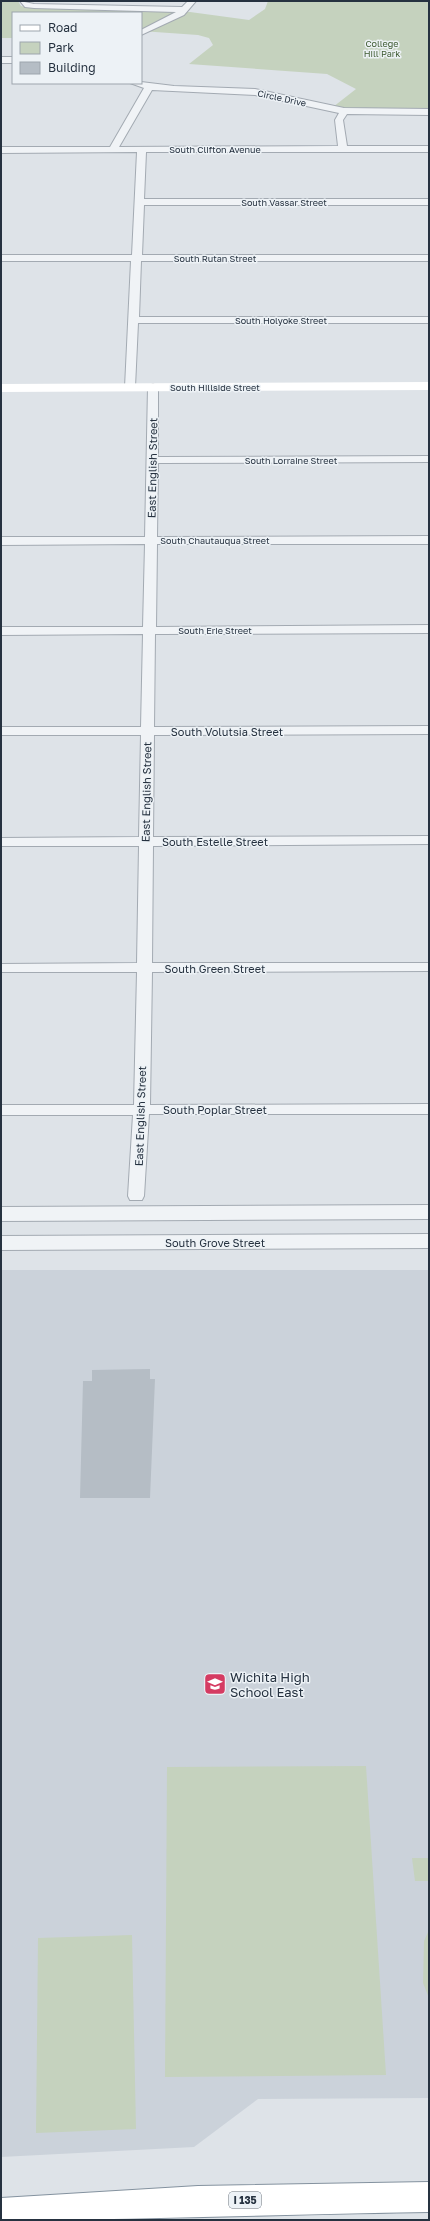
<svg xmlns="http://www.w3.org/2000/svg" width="430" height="2221" font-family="'Golos Text',sans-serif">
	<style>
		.built { fill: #cbd2da }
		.green { fill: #c5d2be }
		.building { fill: #b5bdc5 }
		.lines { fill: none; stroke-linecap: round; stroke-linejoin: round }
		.minor-casing { stroke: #a3aab2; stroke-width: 2 }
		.tertiary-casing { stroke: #a3aab2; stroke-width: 2 }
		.motorway-casing { stroke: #84929f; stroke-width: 2 }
		.minor { fill: #f0f3f6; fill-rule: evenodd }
		.tertiary { fill: #f0f3f6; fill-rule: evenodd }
		.secondary { fill: #fff; fill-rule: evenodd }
		.motorway { fill: #fff; fill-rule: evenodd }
		.labels { text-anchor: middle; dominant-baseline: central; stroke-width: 3; stroke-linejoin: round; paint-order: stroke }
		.far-park-label { font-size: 9px; fill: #3f5c33; stroke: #edf2f6 }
		.far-street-label { font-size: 9px; fill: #263240; stroke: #edf2f6 }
		.shield { fill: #edf2f6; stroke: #626c77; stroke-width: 1 }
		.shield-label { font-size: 10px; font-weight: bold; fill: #263240 }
		.street-label { font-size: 11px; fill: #263240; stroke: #edf2f6 }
		.near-poi-label { font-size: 13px; fill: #263240; stroke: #edf2f6; text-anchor: start }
	</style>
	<rect width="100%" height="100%" fill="#dee3e8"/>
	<polygon class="built" points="1,1270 429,1270 429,2098 258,2099 194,2147 1,2157"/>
	<g class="green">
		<polygon points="1,1 18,1 21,6 31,8 190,12 249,20 265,9 268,1 429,1 429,110 363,110 333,107 356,89 327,74 189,64 213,45 209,38 198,35 141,31 141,13 13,13 13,38 1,38"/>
		<polygon points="366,1766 386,2075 165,2077 167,1767"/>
		<polygon points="412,1858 429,1858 429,1881 415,1881"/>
		<polygon points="429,1930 429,1998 423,1983 424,1941"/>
		<polygon points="132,1935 136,2129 36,2133 38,1938"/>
	</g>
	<polygon class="building" points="150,1369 150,1379 155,1379 150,1498 80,1498 83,1381 92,1381 92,1370"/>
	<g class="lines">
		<g class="minor-casing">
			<g id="minor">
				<polygon points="20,1 34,4 182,7 188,1 196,1 184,15 141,35 141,30 176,12 34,8 25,7"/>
				<rect x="1" y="57" width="12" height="6"/>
				<path d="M141 82 174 86 255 89 344 108 429 109V115L347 114 343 120 347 146H429V152H146L144 199H429V205H144L142 255H429V261H141L139 317H429V323H138L135 387 130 390 126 389 125 387 131 261H1V255H132L137 152 1 153V147H110L144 88 130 83ZM152 90 255 95 339 113 335 120 338 146 119 147Z"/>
				<polygon points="153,384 158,387 158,457 429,456 429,462 158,463 157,537 429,536 429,544 157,544 156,627 429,625 429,633 155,634 154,727 429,726 429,734 154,735 153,837 429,836 429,844 153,846 152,963 429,963 429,971 152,972 150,1105 429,1104 429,1114 149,1114 144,1196 142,1200 130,1200 128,1196 133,1115 1,1115 1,1105 134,1105 137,972 1,972 1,964 137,963 139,846 1,846 1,838 139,837 141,735 1,735 1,727 141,727 143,634 1,635 1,627 143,627 145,544 1,545 1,537 145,537 148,387"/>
			</g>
		</g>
		<g class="tertiary-casing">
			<g id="tertiary">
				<polygon points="429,1205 429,1219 1,1221 1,1207"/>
				<polygon points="429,1234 429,1248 1,1250 1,1236"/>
			</g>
		</g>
		<g class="motorway-casing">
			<path id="motorway" d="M429 2182V2212C286 2214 144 2220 1 2220V2198L198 2186Z"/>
		</g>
		<use href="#minor" class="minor"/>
		<use href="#tertiary" class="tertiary"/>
		<polygon class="secondary" points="429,382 429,390 1,392 1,384"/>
		<use href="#motorway" class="motorway"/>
	</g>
	<defs>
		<g id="school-square" transform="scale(1.15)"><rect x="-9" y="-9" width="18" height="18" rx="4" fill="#d53b62" stroke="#edf2f6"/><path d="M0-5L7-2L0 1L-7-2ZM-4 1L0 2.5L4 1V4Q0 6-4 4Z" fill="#fff"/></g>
	</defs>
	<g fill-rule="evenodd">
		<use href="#school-square" x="215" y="1684"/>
	</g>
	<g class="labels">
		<g class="far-park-label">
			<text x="382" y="43">College<tspan x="382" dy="10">Hill Park</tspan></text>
		</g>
		<g class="far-street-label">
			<text transform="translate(282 98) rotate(12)">Circle Drive</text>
			<text x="215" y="149">South Clifton Avenue</text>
			<text x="284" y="202">South Vassar Street</text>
			<text x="215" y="258">South Rutan Street</text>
			<text x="281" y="320">South Holyoke Street</text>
			<text x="215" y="387">South Hillside Street</text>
			<text x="291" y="460">South Lorraine Street</text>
			<text x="215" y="540">South Chautauqua Street</text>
			<text x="215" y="630">South Erie Street</text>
		</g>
		<rect class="shield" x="229" y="2192" width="32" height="16" rx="3"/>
		<g class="shield-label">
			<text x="245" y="2200">I 135</text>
		</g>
		<g class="street-label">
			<text transform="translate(152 468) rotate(-89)">East English Street</text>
			<text x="227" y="731">South Volutsia Street</text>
			<text transform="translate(146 792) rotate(-89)">East English Street</text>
			<text x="215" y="841">South Estelle Street</text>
			<text x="215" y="968">South Green Street</text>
			<text x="215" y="1109">South Poplar Street</text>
			<text transform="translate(140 1116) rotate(-88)">East English Street</text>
			<text x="215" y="1242">South Grove Street</text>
		</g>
		<g class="near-poi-label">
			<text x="230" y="1677">Wichita High<tspan x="230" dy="15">School East</tspan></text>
		</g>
	</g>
	<rect width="430" height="2221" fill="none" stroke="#263240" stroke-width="4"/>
	<rect x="12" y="12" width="130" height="72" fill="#edf2f6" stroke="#9da5ad"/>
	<rect x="20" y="25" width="20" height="6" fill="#ffffff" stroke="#9da5ad"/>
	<text x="48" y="32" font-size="12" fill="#263240">Road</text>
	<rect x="20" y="42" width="20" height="12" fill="#c5d2be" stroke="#9da5ad"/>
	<text x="48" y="52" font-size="12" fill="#263240">Park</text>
	<rect x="20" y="62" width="20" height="12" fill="#b5bdc5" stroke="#9da5ad"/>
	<text x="48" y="72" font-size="12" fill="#263240">Building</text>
</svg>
